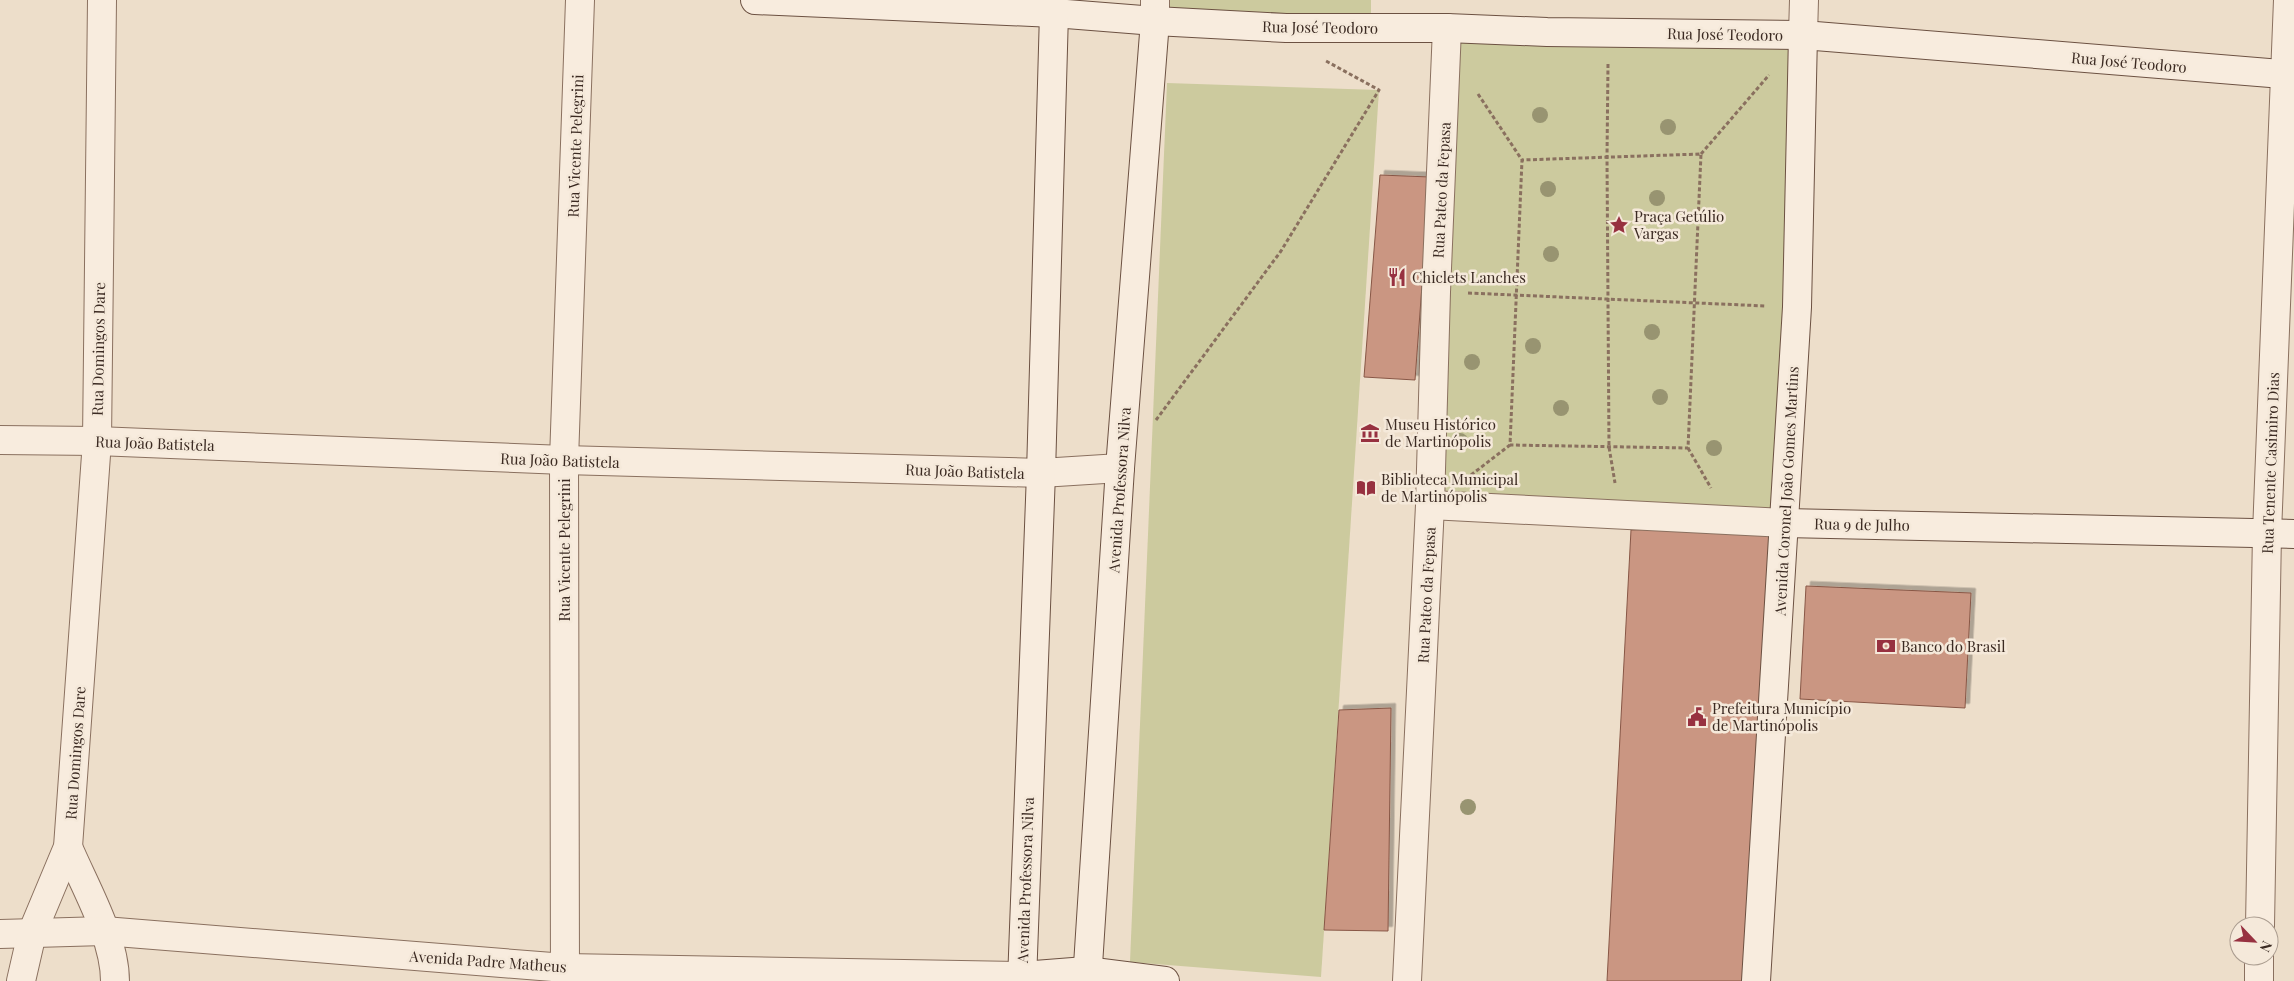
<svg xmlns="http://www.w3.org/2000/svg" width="2294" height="981" font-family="'Playfair Display',serif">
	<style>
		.green { fill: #ccca9e }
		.building { fill: #ca9682; stroke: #885746; filter: url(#shadow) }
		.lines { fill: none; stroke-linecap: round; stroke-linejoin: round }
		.street-casing { stroke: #8a705f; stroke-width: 30 }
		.secondary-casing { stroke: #6c5142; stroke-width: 30 }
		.path { stroke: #8a705f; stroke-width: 3; stroke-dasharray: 4 2.5; stroke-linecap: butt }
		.street { stroke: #f8ecde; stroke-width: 28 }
		.secondary { stroke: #f8ecde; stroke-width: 28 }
		.tree { fill: #989471 }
		.labels { text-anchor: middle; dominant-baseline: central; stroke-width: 5; stroke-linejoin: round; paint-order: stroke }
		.street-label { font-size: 15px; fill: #3b2a22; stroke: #f5e9da }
		.poi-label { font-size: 15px; fill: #3b2a22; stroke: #f5e9da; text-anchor: start }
	</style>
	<defs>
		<filter id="shadow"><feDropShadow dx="4.5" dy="-4.5" stdDeviation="0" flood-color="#0004"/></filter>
	</defs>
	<rect width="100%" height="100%" fill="#eddeca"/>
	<g class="green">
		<polygon points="1168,0 1371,0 1371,20 1168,11"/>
		<polygon points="1447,28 1803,35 1785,523 1430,505"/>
		<polygon points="1167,83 1379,90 1321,977 1130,962"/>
	</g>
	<g class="building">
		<polygon points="1380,175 1430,177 1415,380 1364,377"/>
		<polygon points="1785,523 1756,981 1607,981 1631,530"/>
		<polygon points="1806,586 1971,593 1965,708 1800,699"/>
		<polygon points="1391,708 1388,931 1324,930 1339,710"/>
	</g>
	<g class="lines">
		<g class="street-casing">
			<g id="street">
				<polyline points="1155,21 1155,0"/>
				<polyline points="1803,35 1804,0"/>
				<polyline points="0,440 97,441 564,460 1041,473 1120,468"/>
				<polyline points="1430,505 1785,523"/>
				<path d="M68 847C85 887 115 938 115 981"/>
				<polyline points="2260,926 2267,533 2288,0"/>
				<polyline points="0,934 104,931 565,968 1022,976"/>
				<polyline points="21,981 32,933 68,847 97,441 102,0"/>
				<polyline points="565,981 564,460 580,0"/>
				<polyline points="1407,981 1430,505 1436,292 1447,28"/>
				<polyline points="2259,981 2259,956"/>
			</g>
		</g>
		<g class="secondary-casing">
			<g id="secondary">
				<polyline points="755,0 1054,13 1155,21 1286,28 1447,28 1547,32 1803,35 2294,75"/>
				<polyline points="1785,523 2294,534"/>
				<polyline points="1022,976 1086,971 1165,981"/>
				<polyline points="1022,981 1041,473 1054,13"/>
				<polyline points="1087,981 1120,468 1155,21"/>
				<polyline points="1756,981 1797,307 1803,35"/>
			</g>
		</g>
		<g class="path">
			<polyline points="1608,64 1607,157 1609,447 1615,483"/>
			<polyline points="1478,94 1522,160 1510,445 1688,448 1701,154 1522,160"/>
			<polyline points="1701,154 1769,75"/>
			<polyline points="1468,293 1766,306"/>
			<polyline points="1156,420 1281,251 1379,90 1326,61"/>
			<polyline points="1688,448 1711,488"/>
			<polyline points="1471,475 1510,445"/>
		</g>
		<use href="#street" class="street"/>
		<use href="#secondary" class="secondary"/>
	</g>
	<g class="tree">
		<circle cx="1540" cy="115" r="8"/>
		<circle cx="1668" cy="127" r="8"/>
		<circle cx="1548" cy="189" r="8"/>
		<circle cx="1657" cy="198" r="8"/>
		<circle cx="1551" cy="254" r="8"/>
		<circle cx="1652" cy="332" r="8"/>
		<circle cx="1533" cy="346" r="8"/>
		<circle cx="1472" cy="362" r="8"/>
		<circle cx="1660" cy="397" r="8"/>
		<circle cx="1561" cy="408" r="8"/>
		<circle cx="1460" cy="441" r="8"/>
		<circle cx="1714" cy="448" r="8"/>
		<circle cx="1468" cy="807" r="8"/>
	</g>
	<defs>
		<g id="sight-bare" transform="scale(1.5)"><path d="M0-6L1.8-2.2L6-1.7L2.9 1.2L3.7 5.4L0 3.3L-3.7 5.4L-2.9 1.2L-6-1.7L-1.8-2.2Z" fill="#973140" stroke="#f5e9da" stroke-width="2.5" paint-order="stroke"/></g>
		<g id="restaurant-bare" transform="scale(1.5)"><path d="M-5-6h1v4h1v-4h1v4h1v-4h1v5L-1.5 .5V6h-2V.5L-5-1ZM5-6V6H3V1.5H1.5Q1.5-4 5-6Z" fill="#973140" stroke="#f5e9da" stroke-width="2.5" paint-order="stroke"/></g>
		<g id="museum-bare" transform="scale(1.5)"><path d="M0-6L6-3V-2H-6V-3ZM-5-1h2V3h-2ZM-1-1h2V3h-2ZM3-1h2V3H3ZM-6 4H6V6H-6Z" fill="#973140" stroke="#f5e9da" stroke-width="2.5" paint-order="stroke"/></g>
		<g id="library-bare" transform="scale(1.5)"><path d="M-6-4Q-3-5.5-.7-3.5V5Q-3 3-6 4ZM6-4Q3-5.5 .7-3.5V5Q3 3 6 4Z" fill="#973140" stroke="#f5e9da" stroke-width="2.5" paint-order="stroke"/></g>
		<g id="bank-bare" transform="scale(1.5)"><path d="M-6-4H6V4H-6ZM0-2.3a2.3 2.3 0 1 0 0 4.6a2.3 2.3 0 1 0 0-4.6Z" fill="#973140" stroke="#f5e9da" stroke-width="2.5" paint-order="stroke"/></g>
		<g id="civic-bare" transform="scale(1.5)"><path d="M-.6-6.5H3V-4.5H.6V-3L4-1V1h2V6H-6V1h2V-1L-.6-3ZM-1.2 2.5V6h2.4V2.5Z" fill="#973140" stroke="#f5e9da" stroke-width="2.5" paint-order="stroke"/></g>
	</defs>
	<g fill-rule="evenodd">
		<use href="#sight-bare" x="1619" y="225"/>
		<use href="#restaurant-bare" x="1397" y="277"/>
		<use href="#museum-bare" x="1370" y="433"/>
		<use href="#library-bare" x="1366" y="488"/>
		<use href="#bank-bare" x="1886" y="646"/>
		<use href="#civic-bare" x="1697" y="717"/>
	</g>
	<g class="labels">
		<g class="street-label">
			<text transform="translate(1320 27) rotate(1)">Rua José Teodoro</text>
			<text transform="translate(1725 34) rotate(1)">Rua José Teodoro</text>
			<text transform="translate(2129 62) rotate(5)">Rua José Teodoro</text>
			<text transform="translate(575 146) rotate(-88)">Rua Vicente Pelegrini</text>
			<text transform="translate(1441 190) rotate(-87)">Rua Pateo da Fepasa</text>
			<text transform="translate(98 349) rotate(-89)">Rua Domingos Dare</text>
			<text transform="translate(155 443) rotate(2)">Rua João Batistela</text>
			<text transform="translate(560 460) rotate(2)">Rua João Batistela</text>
			<text transform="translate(2270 463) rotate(-88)">Rua Tenente Casimiro Dias</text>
			<text transform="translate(965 471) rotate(2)">Rua João Batistela</text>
			<text transform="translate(1119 490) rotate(-86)">Avenida Professora Nilva</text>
			<text transform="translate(1786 491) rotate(-87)">Avenida Coronel João Gomes Martins</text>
			<text transform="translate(1862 524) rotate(1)">Rua 9 de Julho</text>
			<text transform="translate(564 550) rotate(-90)">Rua Vicente Pelegrini</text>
			<text transform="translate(1426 595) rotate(-87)">Rua Pateo da Fepasa</text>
			<text transform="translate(75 753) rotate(-86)">Rua Domingos Dare</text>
			<text transform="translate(1025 880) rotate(-88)">Avenida Professora Nilva</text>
			<text transform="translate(488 961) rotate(4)">Avenida Padre Matheus</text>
		</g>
		<g class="poi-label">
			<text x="1634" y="216">Praça Getúlio<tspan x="1634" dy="17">Vargas</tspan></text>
			<text x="1412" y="277">Chiclets Lanches</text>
			<text x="1385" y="424">Museu Histórico<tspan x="1385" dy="17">de Martinópolis</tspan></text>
			<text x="1381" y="479">Biblioteca Municipal<tspan x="1381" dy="17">de Martinópolis</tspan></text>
			<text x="1901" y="646">Banco do Brasil</text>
			<text x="1712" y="708">Prefeitura Município<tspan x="1712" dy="17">de Martinópolis</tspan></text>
		</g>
	</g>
	<g transform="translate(2254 941) rotate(115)"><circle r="24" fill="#f5e9da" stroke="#ab9d90"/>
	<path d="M0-4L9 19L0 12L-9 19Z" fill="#973140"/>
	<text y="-8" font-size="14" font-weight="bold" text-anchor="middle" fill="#3b2a22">N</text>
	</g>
</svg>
